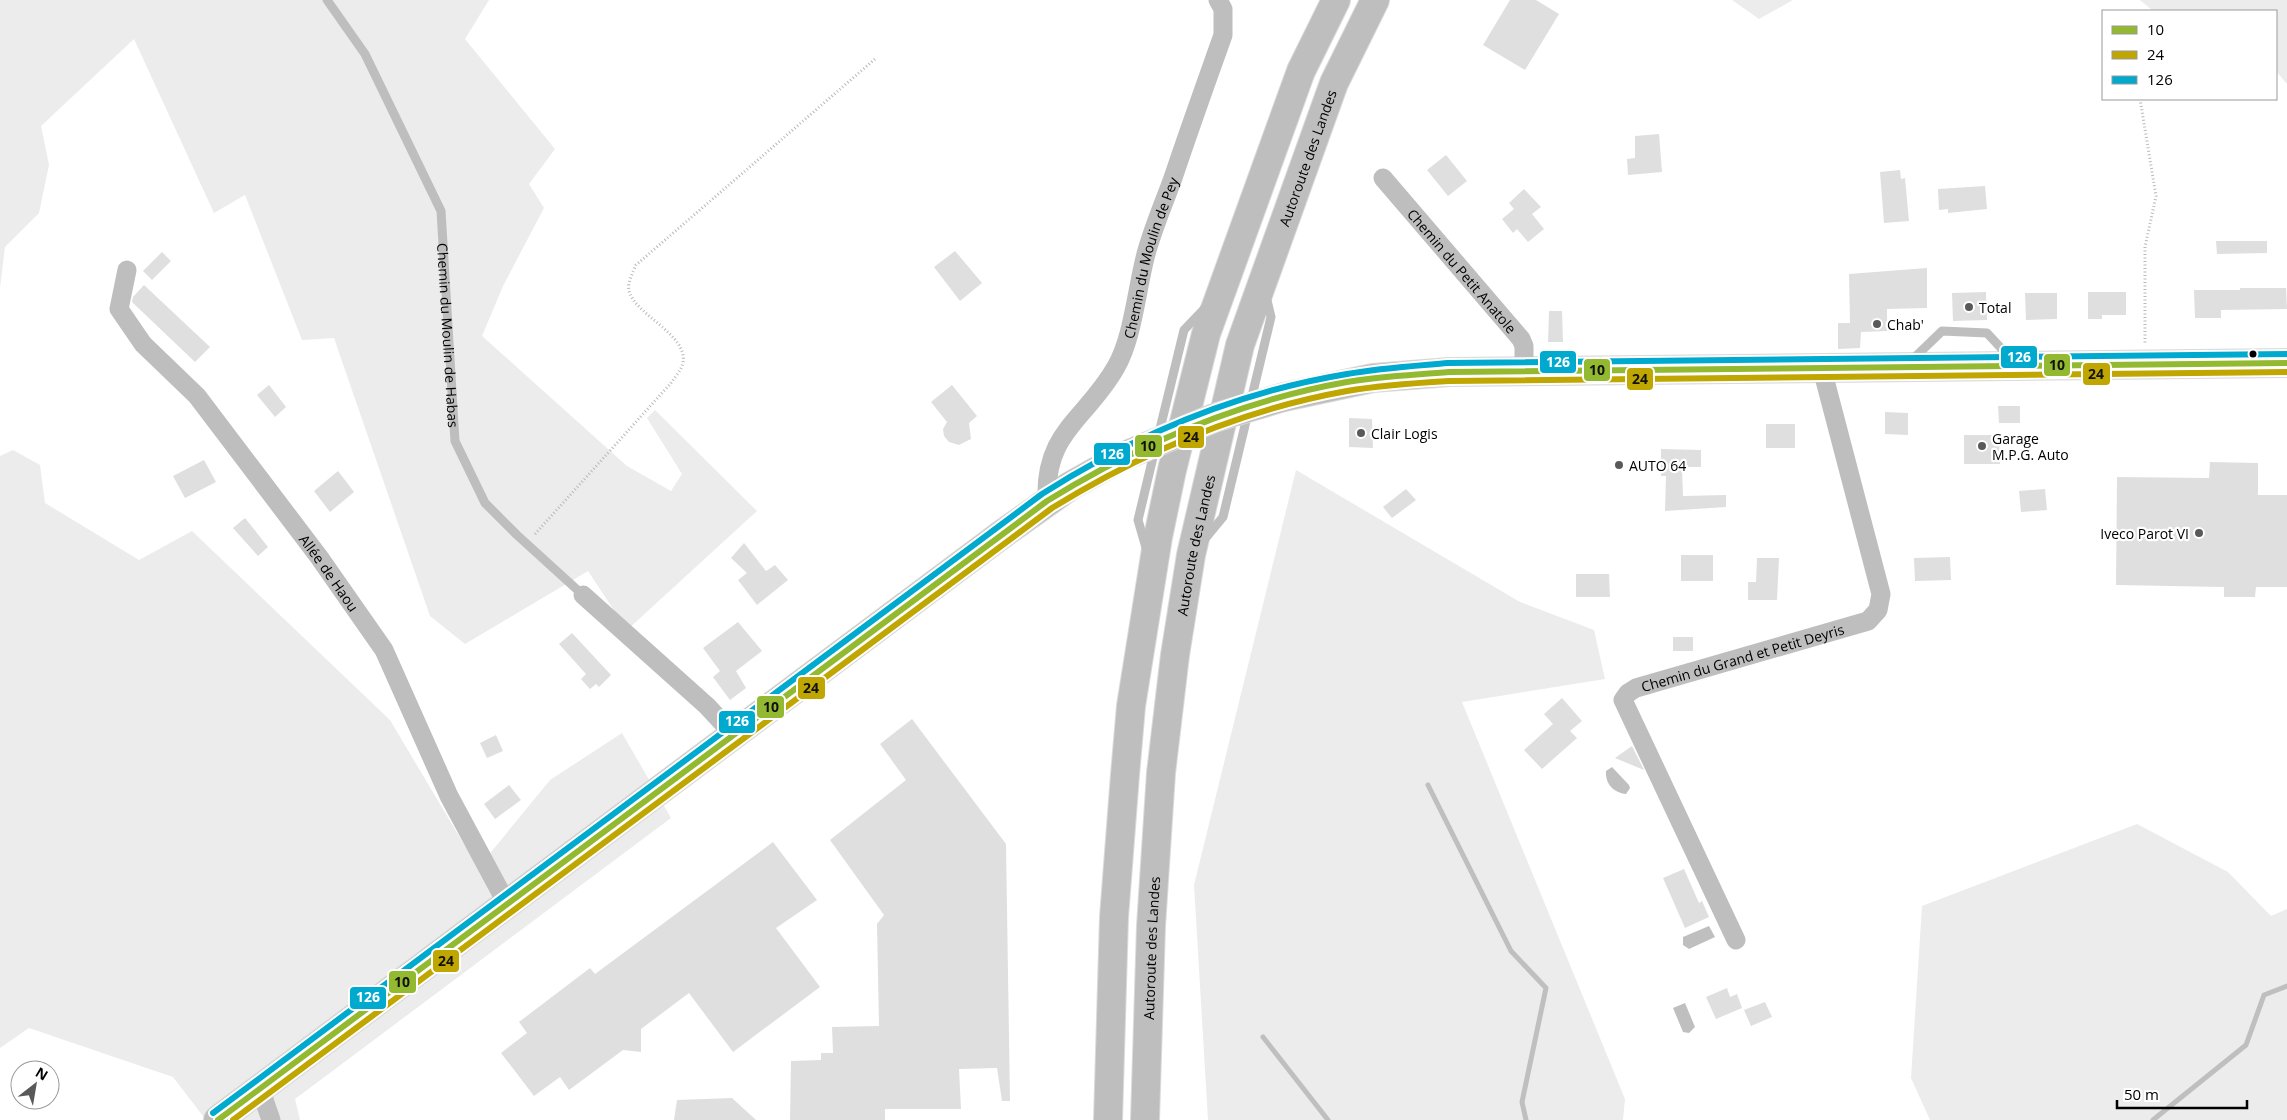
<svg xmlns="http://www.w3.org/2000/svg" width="2287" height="1120" font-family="'Open Sans',sans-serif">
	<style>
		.green { fill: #ececec }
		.water { fill: #bfbfbf }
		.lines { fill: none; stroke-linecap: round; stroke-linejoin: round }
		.stream { stroke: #bfbfbf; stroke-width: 5 }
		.building { fill: #dfdfdf }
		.primary-casing { stroke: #dbdbdb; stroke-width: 30 }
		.motorway-casing { stroke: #dbdbdb; stroke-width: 30 }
		.path { stroke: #b9b9b9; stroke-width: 3; stroke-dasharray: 1 2.5; stroke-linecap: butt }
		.service { stroke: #bebebe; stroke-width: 9 }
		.minor { stroke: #bebebe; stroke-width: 19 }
		.primary { stroke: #bebebe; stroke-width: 28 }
		.motorway { stroke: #bebebe; stroke-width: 28 }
		.primary-bridge-casing { stroke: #dbdbdb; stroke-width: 30; stroke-linecap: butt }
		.primary-bridge { stroke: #bebebe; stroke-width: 28 }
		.bus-1-casing { stroke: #fff; stroke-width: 10 }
		.bus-2-casing { stroke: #fff; stroke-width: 10 }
		.bus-3-casing { stroke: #fff; stroke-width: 10 }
		.bus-1 { stroke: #92b92f; stroke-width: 6 }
		.bus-2 { stroke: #bfa600; stroke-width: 6 }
		.bus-3 { stroke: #00a9ce; stroke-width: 6 }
		.poi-dot { fill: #595959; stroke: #fff; stroke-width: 2 }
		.bus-dot { fill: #000; stroke: #fff; stroke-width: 2 }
		.labels { text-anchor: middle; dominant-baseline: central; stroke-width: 4.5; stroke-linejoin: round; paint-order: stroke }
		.street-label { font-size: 14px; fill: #000; stroke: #fff }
		.poi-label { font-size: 14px; fill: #000; stroke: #fff; text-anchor: start }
		.line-badge { stroke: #fff; stroke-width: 2 }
		.badge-label { font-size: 14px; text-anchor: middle; font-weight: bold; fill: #fff }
		.pale-badge-label { font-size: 14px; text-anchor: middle; font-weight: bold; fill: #111 }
	</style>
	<rect width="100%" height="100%" fill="#fff"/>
	<g class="green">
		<polygon points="0,0 489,0 465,39 555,149 529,184 544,208 503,286 482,336 627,466 671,491 682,474 647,418 655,410 757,511 627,630 588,571 465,644 430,616 334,338 302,340 245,195 214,213 134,39 41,126 49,165 39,213 5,247 0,288"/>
		<polygon points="1732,0 1793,0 1759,19"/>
		<polygon points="2140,0 2287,0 2287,84 2276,71 2276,11 2153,11"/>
		<polygon points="13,450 40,465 45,503 139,560 192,531 390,720 478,868 550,780 622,733 671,818 295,1099 300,1120 206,1120 173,1077 29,1028 0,1048 0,456"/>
		<polygon points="1296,470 1520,602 1594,630 1605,679 1462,702 1625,1099 1623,1120 1208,1120 1194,885"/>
		<polygon points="2137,824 2228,872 2271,916 2287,909 2287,1120 1930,1120 1911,1078 1922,906"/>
	</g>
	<g class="water">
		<path d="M1612 767 1629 785 1630 788 1626 794C1614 793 1605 784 1606 771Z"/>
		<polygon points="1709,926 1715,937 1689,949 1683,945 1683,937"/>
		<polygon points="1685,1003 1695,1027 1689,1033 1683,1032 1673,1008"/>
	</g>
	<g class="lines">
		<g class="stream">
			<polyline points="1428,785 1511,951 1546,988 1522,1102 1526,1120"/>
			<polyline points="1263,1037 1328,1120"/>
			<polyline points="2153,1120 2246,1045 2264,995 2287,986"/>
		</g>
	</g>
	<g class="building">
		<polygon points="1510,0 1536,0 1559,14 1525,70 1483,45"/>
		<polygon points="1659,134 1662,172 1628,175 1627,159 1635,158 1635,136"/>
		<polygon points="1446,155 1467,181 1448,196 1427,170"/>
		<polygon points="1900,170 1901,179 1905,178 1909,221 1884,223 1880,172"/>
		<polygon points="1985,186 1987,209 1948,213 1948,209 1939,210 1938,189"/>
		<polygon points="1524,189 1541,207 1532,214 1544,229 1528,242 1517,229 1513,233 1502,219 1514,209 1509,203"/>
		<polygon points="2216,241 2267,241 2267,253 2217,254"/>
		<polygon points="955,251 982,283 960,301 934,267"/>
		<polygon points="162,252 171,261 152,280 143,271"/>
		<polygon points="1927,268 1927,308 1887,309 1887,331 1861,332 1860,348 1838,349 1838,323 1850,323 1849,274"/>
		<polygon points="144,285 210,347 195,362 132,302 133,297"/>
		<polygon points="2240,288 2286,288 2287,309 2221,310 2221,318 2195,318 2194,290 2240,290"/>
		<polygon points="1986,292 1987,320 1953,321 1952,293"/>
		<polygon points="2088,292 2126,292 2126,315 2102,315 2102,319 2088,319"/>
		<polygon points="2025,293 2057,293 2057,319 2026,320"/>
		<polygon points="1549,311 1562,311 1563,342 1548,342"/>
		<polygon points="269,385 286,407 275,417 257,395"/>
		<polygon points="952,385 977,416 969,423 971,439 959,445 949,442 944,436 943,429 947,422 931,402"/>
		<polygon points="1998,406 2020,406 2020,423 1999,423"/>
		<polygon points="1885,412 1908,413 1908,435 1885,434"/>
		<polygon points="1349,418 1372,419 1373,448 1349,447"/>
		<rect x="1766" y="424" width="29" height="24"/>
		<polygon points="1964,435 1999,435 2000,464 1964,464"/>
		<polygon points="1661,449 1701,450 1701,467 1682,467 1683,496 1726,495 1726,507 1665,511 1666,476 1661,476"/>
		<polygon points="204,460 216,482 185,498 173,476"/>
		<polygon points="2210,462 2258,463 2258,495 2287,495 2287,587 2256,587 2255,597 2224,597 2224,587 2116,585 2117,477 2209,478"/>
		<polygon points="338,471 354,492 330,512 314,491"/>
		<polygon points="1406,489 1416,500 1392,518 1383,507"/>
		<polygon points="2045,489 2047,510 2021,512 2019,491"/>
		<polygon points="245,518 268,547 258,556 233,528"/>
		<polygon points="744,543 766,571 775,565 788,580 757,605 738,580 747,573 731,558"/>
		<rect x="1681" y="555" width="32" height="26"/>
		<polygon points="1950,557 1951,580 1915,581 1914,558"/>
		<polygon points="1757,558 1779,558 1777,600 1748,600 1748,582 1756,582"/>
		<polygon points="1576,574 1609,574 1610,597 1576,597"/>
		<polygon points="738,622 762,651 736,671 746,688 730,700 713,677 720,671 703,648"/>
		<polygon points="572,633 611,675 599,687 596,684 590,689 581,679 586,674 559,644"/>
		<rect x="1673" y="637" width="20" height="14"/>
		<polygon points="1562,698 1582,721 1570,731 1577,738 1542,769 1524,750 1553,724 1544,714"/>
		<polygon points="912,719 1006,844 1010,1101 1002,1101 997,1068 959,1069 961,1109 885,1109 885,1120 790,1120 791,1061 821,1060 821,1053 833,1053 832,1027 879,1026 877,924 884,915 830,840 906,780 880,744"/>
		<polygon points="496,735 503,751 487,758 480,743"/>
		<polygon points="1632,746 1644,770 1615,758"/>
		<polygon points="509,785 521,800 495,819 484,804"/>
		<polygon points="773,842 817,900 776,928 820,987 733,1052 689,993 641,1029 641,1052 623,1050 569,1090 560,1077 534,1096 501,1053 527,1033 519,1022 590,968 595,974"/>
		<polygon points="1684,869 1699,903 1702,901 1709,917 1685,928 1663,878"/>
		<polygon points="1727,988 1730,997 1737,994 1742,1008 1716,1019 1706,997"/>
		<polygon points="1765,1002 1772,1017 1751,1026 1744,1010"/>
		<polygon points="732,1098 756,1120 674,1120 677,1100"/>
	</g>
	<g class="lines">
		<g class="primary-casing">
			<g id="primary">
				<polyline points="1284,397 1373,378 1449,372 2287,363"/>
				<polyline points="218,1120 1001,535 1070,486 1122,457"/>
			</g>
		</g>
		<g class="motorway-casing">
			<g id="motorway">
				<polyline points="1108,1120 1114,917 1125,775 1131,706 1158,537 1172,470 1206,334 1301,71 1336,0"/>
				<path id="s6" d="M1145 1120 1151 926 1161 773 1175 655 1191 555 1240 345 1334 83 1375 0"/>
			</g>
		</g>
		<g class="path">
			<polyline points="2140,99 2156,196 2145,247 2145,343"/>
			<path d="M535 534 671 383C675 377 681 371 683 363 688 334 636 316 629 291 627 283 633 272 636 265L875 59"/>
		</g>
		<g class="service">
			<path id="s1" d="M327 0 365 54 441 211 455 441 485 503 517 535 583 595"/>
			<polyline points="1912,360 1942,331 1987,333 2013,361"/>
			<polyline points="1158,437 1184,330 1206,307"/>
			<polyline points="1204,540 1223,517 1271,317 1266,296"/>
			<polyline points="1147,551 1138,520 1155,449"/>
		</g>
		<g class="minor">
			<path id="s2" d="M1383 178 1521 339 1524 346V370"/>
			<path id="s3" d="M127 270 119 309 143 344 197 396 319 557 384 650 449 796 507 904"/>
			<path id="s4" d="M1047 501C1044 431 1086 420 1116 367 1133 338 1137 287 1146 254 1153 228 1164 203 1173 178 1189 130 1206 83 1223 35V9L1218 0"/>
			<polyline points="583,595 707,706 734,735"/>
			<path id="s5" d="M1736 940 1623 700 1628 693 1636 688 1868 621 1878 610 1881 594 1822 369"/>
			<polyline points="260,1088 271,1120"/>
		</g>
		<use href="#primary" class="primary"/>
		<use href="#motorway" class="motorway"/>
		<g class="primary-bridge-casing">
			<polyline id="primary-bridge" points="1122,457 1214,418 1284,397"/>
		</g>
		<use href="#primary-bridge" class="primary-bridge"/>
		<g class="bus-1-casing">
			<path id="bus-1" d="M218 1120 1047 501C1139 444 1239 401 1347 382 1380 376 1415 375 1449 372L2287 363"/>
		</g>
		<g class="bus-2-casing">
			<path id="bus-2" d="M233 1120 1052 508C1143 452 1241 410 1347 391 1381 385 1415 383 1449 381L2287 372"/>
		</g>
		<g class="bus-3-casing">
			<path id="bus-3" d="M213 1113 1042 494C1135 435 1238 392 1347 374 1380 368 1414 366 1448 363L2287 354"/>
		</g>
		<use href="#bus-1" class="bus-1"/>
		<use href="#bus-2" class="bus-2"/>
		<use href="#bus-3" class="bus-3"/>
	</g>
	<g class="poi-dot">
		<circle cx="1969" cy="307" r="5"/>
		<circle cx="1877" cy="324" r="5"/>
		<circle cx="1361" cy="433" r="5"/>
		<circle cx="1982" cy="446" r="5"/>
		<circle cx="1619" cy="465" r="5"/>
		<circle cx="2199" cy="533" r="5"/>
	</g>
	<circle class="bus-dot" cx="2253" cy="354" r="4.5"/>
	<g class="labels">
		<g class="street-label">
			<text stroke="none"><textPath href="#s6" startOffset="982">Autoroute des Landes</textPath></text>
			<text stroke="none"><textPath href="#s4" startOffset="270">Chemin du Moulin de Pey</textPath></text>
			<text stroke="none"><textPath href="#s2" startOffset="122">Chemin du Petit Anatole</textPath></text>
			<text stroke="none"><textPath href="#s1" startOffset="365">Chemin du Moulin de Habas</textPath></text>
			<text stroke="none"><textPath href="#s6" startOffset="578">Autoroute des Landes</textPath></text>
			<text stroke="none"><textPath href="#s3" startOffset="378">Allée de Haou</textPath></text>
			<text stroke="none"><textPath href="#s5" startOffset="394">Chemin du Grand et Petit Deyris</textPath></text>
			<text stroke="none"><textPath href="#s6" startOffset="172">Autoroute des Landes</textPath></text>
		</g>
		<g class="poi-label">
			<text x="1979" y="307">Total</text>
			<text x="1887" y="324">Chab'</text>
			<text x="1371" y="433">Clair Logis</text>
			<text x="1992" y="438">Garage<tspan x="1992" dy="16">M.P.G. Auto</tspan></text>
			<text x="1629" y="465">AUTO 64</text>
			<text x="2189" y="533" text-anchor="end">Iveco Parot VI</text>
		</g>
	</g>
	<g class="line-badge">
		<rect x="2000" y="345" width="38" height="24" rx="5" fill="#00a9ce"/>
		<rect x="1539" y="350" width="38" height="24" rx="5" fill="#00a9ce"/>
		<rect x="2043" y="353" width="28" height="24" rx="5" fill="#92b92f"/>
		<rect x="1583" y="358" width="28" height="24" rx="5" fill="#92b92f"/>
		<rect x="2082" y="362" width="29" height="24" rx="5" fill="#bfa600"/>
		<rect x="1626" y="367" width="28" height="24" rx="5" fill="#bfa600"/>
		<rect x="1177" y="425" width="28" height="24" rx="5" fill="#bfa600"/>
		<rect x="1134" y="434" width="29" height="24" rx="5" fill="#92b92f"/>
		<rect x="1093" y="442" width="38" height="24" rx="5" fill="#00a9ce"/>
		<rect x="797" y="676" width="29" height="24" rx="5" fill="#bfa600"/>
		<rect x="756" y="695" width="29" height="24" rx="5" fill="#92b92f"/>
		<rect x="718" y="710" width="38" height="24" rx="5" fill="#00a9ce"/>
		<rect x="432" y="949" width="28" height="24" rx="5" fill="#bfa600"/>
		<rect x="388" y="970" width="29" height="24" rx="5" fill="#92b92f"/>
		<rect x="349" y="986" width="38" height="24" rx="5" fill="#00a9ce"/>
	</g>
	<g class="badge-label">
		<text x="2019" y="362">126</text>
		<text x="1558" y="367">126</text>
		<text x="1112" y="459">126</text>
		<text x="737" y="726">126</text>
		<text x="368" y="1002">126</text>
	</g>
	<g class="pale-badge-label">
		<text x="2057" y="370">10</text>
		<text x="1597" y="375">10</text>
		<text x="2096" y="379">24</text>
		<text x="1640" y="384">24</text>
		<text x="1191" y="442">24</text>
		<text x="1148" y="451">10</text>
		<text x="811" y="693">24</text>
		<text x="771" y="712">10</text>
		<text x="446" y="966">24</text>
		<text x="402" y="987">10</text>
	</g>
	<rect x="2102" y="10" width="175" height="90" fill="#ffffff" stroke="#999999"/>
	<rect x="2112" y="26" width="25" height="8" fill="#92b92f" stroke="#999999"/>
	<text x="2147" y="35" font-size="15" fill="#000000">10</text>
	<rect x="2112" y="51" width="25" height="8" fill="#bfa600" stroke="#999999"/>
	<text x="2147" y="60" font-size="15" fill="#000000">24</text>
	<rect x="2112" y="76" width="25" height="8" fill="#00a9ce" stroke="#999999"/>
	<text x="2147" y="85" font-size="15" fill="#000000">126</text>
	<g transform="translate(35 1085) rotate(31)"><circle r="24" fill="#ffffff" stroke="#999999"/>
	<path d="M0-4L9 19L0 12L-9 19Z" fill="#595959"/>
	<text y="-8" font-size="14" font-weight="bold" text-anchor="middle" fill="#000000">N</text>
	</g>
	<path d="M2117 1100v8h130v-8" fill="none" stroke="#000000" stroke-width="2.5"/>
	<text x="2124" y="1100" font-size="15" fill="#000000" stroke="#ffffff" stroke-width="4" paint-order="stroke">50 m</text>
</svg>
